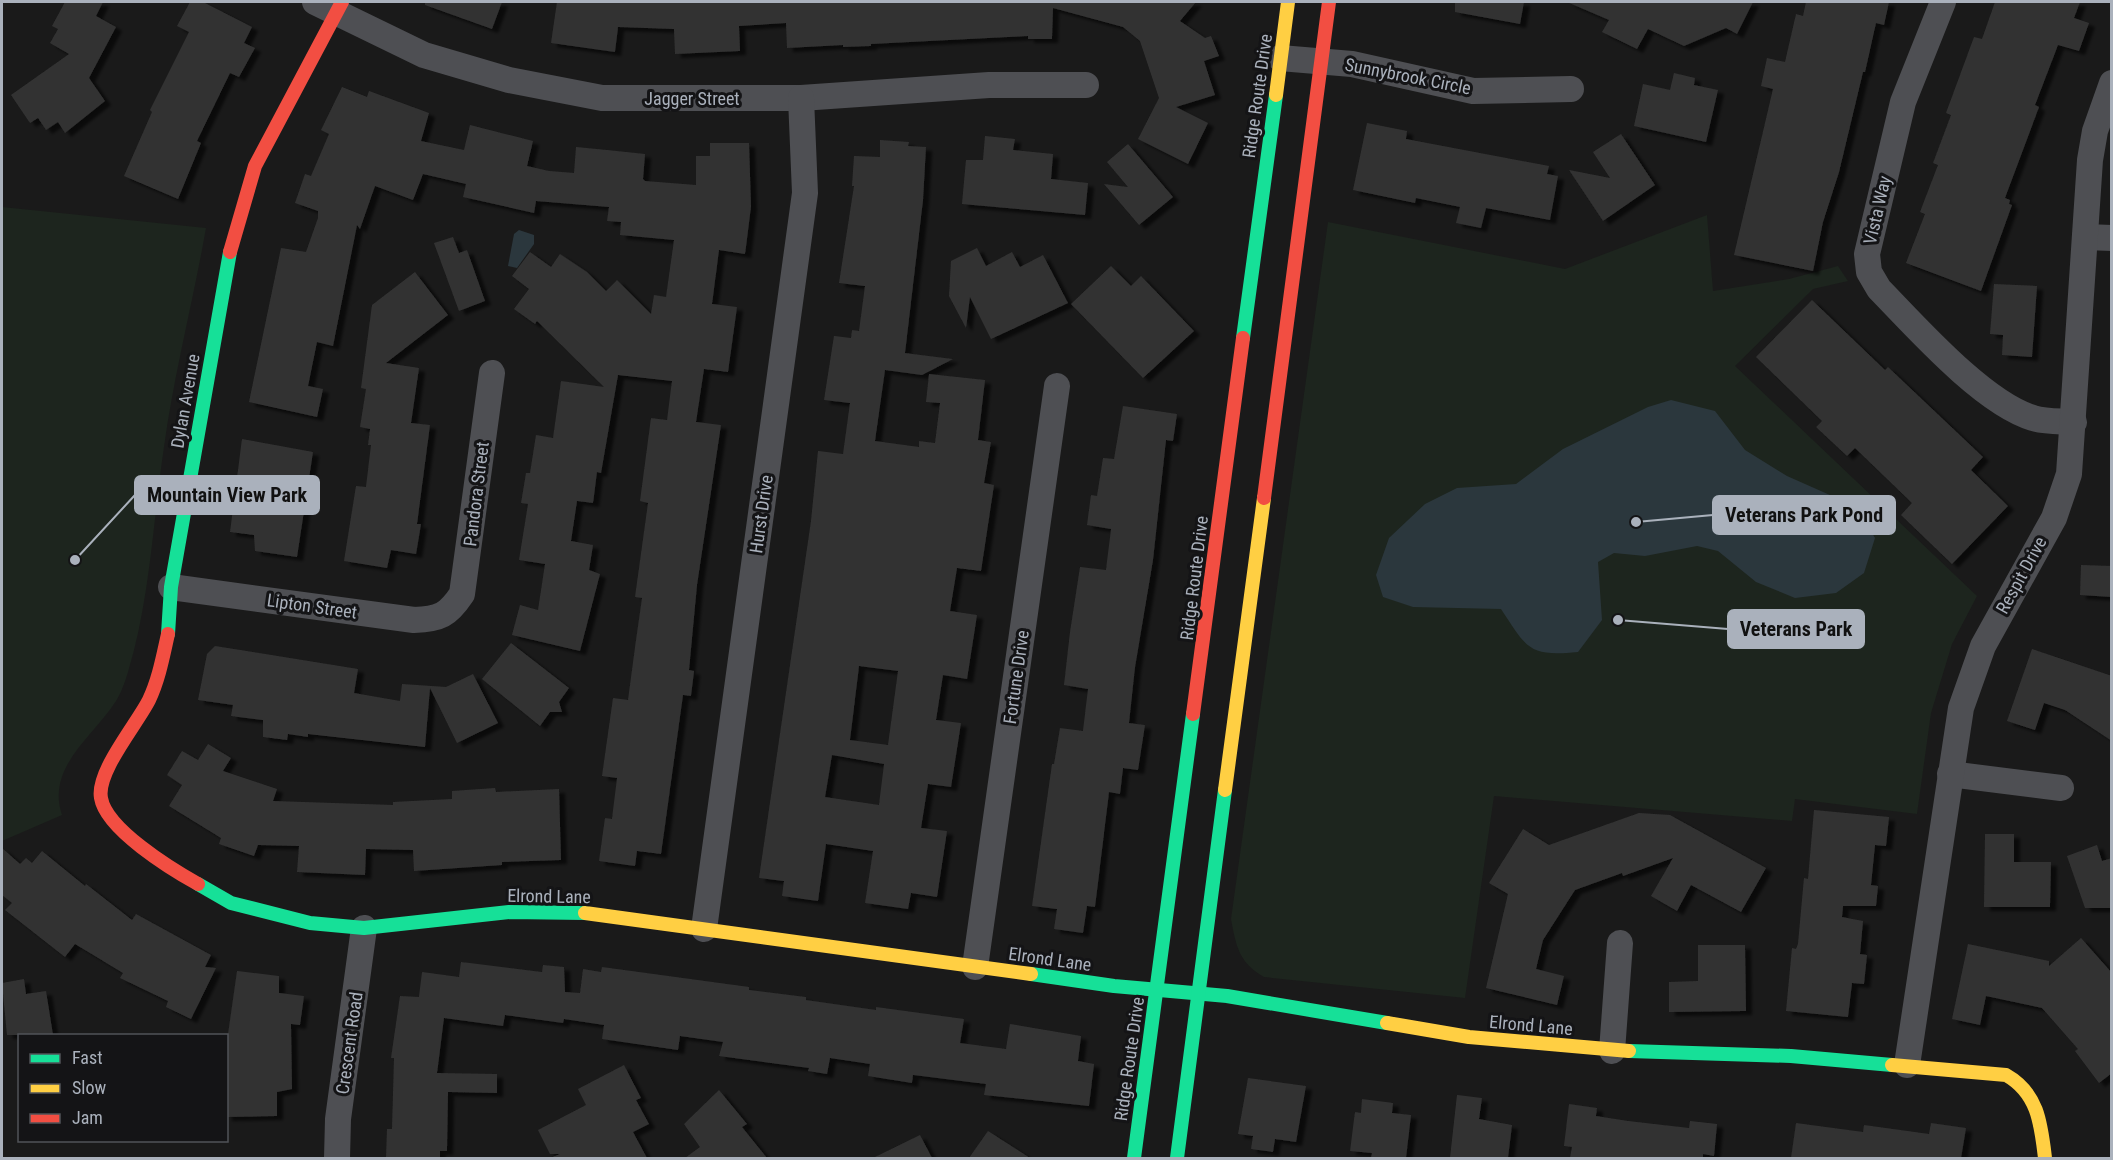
<svg xmlns="http://www.w3.org/2000/svg" width="2113" height="1160" font-family="'Roboto Condensed',sans-serif">
	<style>
		.green { fill: #1d251e }
		.water { fill: #2b373d }
		.building { fill: #323232; fill-rule: evenodd; filter: url(#shadow) }
		.lines { fill: none; stroke-linecap: round; stroke-linejoin: round }
		.street { stroke: #4e4f53; stroke-width: 26 }
		.fast { stroke: #16e098; stroke-width: 14 }
		.slow { stroke: #ffcf43; stroke-width: 14 }
		.jam { stroke: #f24e42; stroke-width: 14 }
		.labels { text-anchor: middle; dominant-baseline: central; stroke-width: 6; stroke-linejoin: round; paint-order: stroke }
		.street-label { font-size: 18px; fill: #aab1bc; stroke: #141416 }
		.leader { fill: none; stroke: #aab1bc; stroke-width: 2 }
		.callout-dot { fill: #aab1bc; stroke: #141416; stroke-width: 2 }
		.callout { fill: #aab1bc; stroke: #aab1bc; stroke-width: 2 }
		.callout-label { font-size: 20px; text-anchor: middle; font-weight: bold; fill: #111 }
	</style>
	<defs>
		<filter id="shadow"><feDropShadow dx="6" dy="4" stdDeviation="1.5" flood-color="#0009"/></filter>
	</defs>
	<rect width="100%" height="100%" fill="#1a1a1a"/>
	<g class="green">
		<path d="M2 207 206 228C193 302 174 374 164 447 153 521 150 600 128 672 125 682 121 693 116 701 93 737 46 767 62 815L2 841Z"/>
		<path d="M1707 215 1713 291 1789 279 1838 266 1848 281 1813 289 1735 366 1977 596 1952 644 1931 713 1917 814 1795 799 1792 821 1494 796 1465 998 1264 977C1239 963 1236 946 1231 919L1328 222 1565 269Z"/>
	</g>
	<g class="water">
		<polygon points="519,230 534,235 534,244 517,268 508,266 514,234"/>
		<path d="M1671 400 1715 411 1745 450 1787 476 1857 507 1875 538 1864 573 1836 593 1795 598 1756 582 1718 551 1697 546 1645 556 1614 553 1598 562 1602 620 1578 652C1528 657 1527 648 1501 609L1413 607 1383 597 1376 575 1389 538 1425 504 1457 488 1516 484 1563 449 1648 407Z"/>
	</g>
	<g class="building">
		<polygon points="65,2 103,2 96,16 116,27 89,78 105,101 65,133 58,122 46,130 38,118 30,123 11,95 69,54 50,43 58,29 52,26"/>
		<polygon points="190,2 203,2 252,27 244,43 255,48 239,77 230,73 197,141 201,143 178,199 124,176 152,112 150,110 189,32 177,26"/>
		<polygon points="425,2 502,2 492,29 425,5"/>
		<polygon points="557,2 1053,2 1053,4 1053,2 1196,2 1180,21 1205,38 1211,36 1219,56 1204,61 1215,95 1176,107 1208,123 1188,164 1138,139 1159,98 1140,41 1123,27 1053,8 1052,39 1028,39 1028,36 871,44 871,46 843,47 843,45 787,48 786,23 739,26 740,51 675,54 674,29 618,27 615,52 551,43"/>
		<polygon points="1455,2 1524,2 1520,24 1455,12"/>
		<polygon points="1567,2 1753,2 1737,34 1726,28 1684,46 1648,29 1637,49 1602,32 1609,20"/>
		<polygon points="1806,2 1889,2 1884,25 1876,23 1865,72 1863,72 1839,172 1823,222 1813,271 1734,255 1773,89 1761,86 1767,58 1785,62 1796,14 1803,16"/>
		<polygon points="1995,2 2080,2 2074,18 2089,23 2079,51 2058,45 2035,105 2039,107 2005,198 2010,200 2009,204 2012,205 1981,291 1906,263 1925,214 1920,212 1938,165 1933,163 1951,115 1946,113 1974,37 1982,39"/>
		<polygon points="1674,73 1695,78 1694,85 1718,90 1706,142 1634,126 1643,84 1670,90"/>
		<polygon points="342,87 367,97 369,91 429,113 421,141 464,150 470,125 533,141 527,166 549,171 574,173 576,147 607,150 645,154 643,179 645,181 696,185 696,156 710,156 710,143 749,143 751,207 745,254 719,250 712,304 737,307 728,372 704,369 696,422 721,425 697,585 689,670 694,671 691,696 683,695 661,854 637,851 635,866 599,861 605,818 612,819 617,778 602,776 613,698 628,700 636,640 642,598 635,597 648,503 640,501 651,418 667,420 672,381 618,375 601,473 597,472 593,503 577,501 571,541 593,545 589,570 600,574 580,651 512,635 520,605 538,610 545,564 519,560 528,504 521,503 526,473 530,473 536,435 553,438 561,381 604,387 537,321 535,324 514,309 529,289 512,276 530,252 551,267 560,254 587,272 606,291 617,280 651,314 654,295 666,297 674,240 620,235 621,222 607,221 609,207 536,201 534,213 463,197 466,184 423,174 413,200 375,186 360,229 357,225 333,346 317,342 308,386 323,389 317,417 249,402 281,248 306,252 318,218 318,211 295,203 305,174 311,176 329,134 321,130"/>
		<polygon points="1367,123 1407,131 1406,139 1549,166 1547,174 1558,176 1550,220 1486,208 1481,228 1456,223 1460,207 1416,198 1415,203 1353,190"/>
		<polygon points="1621,134 1655,185 1603,221 1569,170 1610,178 1593,152"/>
		<polygon points="985,136 1015,139 1013,150 1053,154 1051,179 1088,183 1085,215 962,204 966,160 983,160"/>
		<path d="M880 140 909 142 908 146 926 147 923 200 905 353 953 359 922 375 885 370 875 441 919 447V441L935 443 940 403 926 402 929 374 985 380 978 440 991 442 984 483 994 485 981 571 957 568 950 611 977 615 967 679 943 675 936 720 961 723 951 787 928 784 921 828 947 831 937 897 911 893 908 909 865 903 873 851 826 844 818 901 782 896 784 881 759 878 811 521 818 451 843 454 850 403 824 400 834 336 851 338 852 330 859 331 865 286 839 283 854 186H852L854 156 880 157ZM859 666 898 671 888 745 850 740ZM832 755 884 764 879 805 825 797Z"/>
		<polygon points="1128,144 1173,197 1139,225 1104,184 1128,187 1107,162"/>
		<polygon points="453,237 459,253 467,250 485,301 459,311 434,243"/>
		<polygon points="977,248 986,266 1012,252 1020,267 1043,255 1068,303 991,339 970,297 966,328 949,296 951,261"/>
		<polygon points="1111,266 1131,286 1141,276 1194,331 1143,378 1071,304"/>
		<polygon points="415,272 448,315 386,363 419,368 411,423 430,425 417,524 421,524 416,554 391,550 387,568 344,561 356,486 366,487 371,445 368,445 370,429 360,427 366,389 361,388 372,305"/>
		<polygon points="1994,284 2037,286 2032,357 2002,355 2003,335 1990,334"/>
		<polygon points="1812,300 1885,370 1888,367 1983,457 1971,470 2008,506 1952,564 1901,515 1912,503 1855,448 1847,456 1816,427 1822,421 1756,357"/>
		<polygon points="1123,406 1177,414 1173,441 1166,440 1153,560 1135,667 1129,723 1145,725 1138,770 1123,768 1120,794 1109,792 1095,907 1087,906 1083,933 1054,929 1057,909 1032,906 1052,764 1054,764 1060,728 1083,731 1088,689 1064,685 1070,632 1080,567 1106,570 1111,529 1087,525 1091,495 1097,496 1103,458 1114,459"/>
		<polygon points="242,439 313,452 297,557 255,551 254,535 230,532"/>
		<polygon points="2081,565 2112,566 2112,597 2080,595"/>
		<polygon points="511,643 569,688 559,702 562,712 550,712 540,726 482,679"/>
		<polygon points="215,646 358,669 354,693 400,701 402,684 446,687 473,674 498,723 457,743 430,688 425,747 308,734 308,737 288,734 287,740 263,737 263,720 231,716 233,705 198,700 207,654"/>
		<polygon points="2032,649 2112,676 2112,741 2065,710 2044,703 2035,730 2007,721"/>
		<polygon points="208,744 231,758 223,771 277,789 273,801 393,805 393,802 452,799 452,791 495,788 496,792 559,789 561,860 502,862 502,865 414,871 413,850 366,849 365,875 297,872 299,846 258,845 254,856 219,844 221,838 169,806 182,785 167,775 182,751 198,760"/>
		<polygon points="1814,810 1889,817 1886,846 1875,845 1871,885 1878,886 1876,906 1843,906 1842,917 1863,921 1860,954 1867,955 1864,984 1852,983 1848,1017 1786,1011 1792,948 1796,949 1798,944 1804,878 1808,879"/>
		<polygon points="1639,813 1670,815 1766,868 1741,912 1691,885 1677,911 1651,896 1673,858 1623,876 1622,873 1575,890 1543,940 1536,969 1564,976 1557,1005 1486,988 1508,894 1489,883 1523,829 1549,845"/>
		<polygon points="1985,834 2014,834 2014,862 2051,862 2050,907 1984,907"/>
		<polygon points="2097,845 2102,861 2112,858 2112,908 2085,908 2067,856"/>
		<polygon points="2,848 20,864 26,858 32,863 42,851 85,886 86,884 132,920 136,914 211,955 205,967 216,968 191,1019 166,1007 168,1001 120,978 123,973 75,944 65,957 5,910 12,903 2,895"/>
		<polygon points="2081,938 2112,973 2112,1073 2099,1083 2075,1051 2078,1049 2042,1008 1986,996 1980,1025 1952,1019 1968,944 2049,961 2049,966"/>
		<polygon points="1698,945 1745,945 1746,1011 1669,1012 1669,982 1698,981"/>
		<polygon points="461,962 542,972 543,965 564,967 565,992 580,993 583,969 601,972 602,967 749,987 749,990 806,997 806,1000 876,1010 876,1007 964,1019 960,1043 1006,1049 1010,1024 1081,1036 1078,1061 1094,1064 1089,1106 984,1095 986,1084 913,1075 912,1083 868,1076 870,1064 830,1058 827,1074 808,1071 809,1068 719,1056 723,1042 680,1036 678,1050 602,1039 604,1025 564,1019 563,1023 505,1015 503,1026 444,1018 437,1073 497,1074 497,1093 448,1092 447,1151 440,1151 440,1158 386,1158 387,1129 392,1129 394,1058 391,1058 400,996 419,997 422,972 459,977"/>
		<polygon points="237,971 279,976 279,993 304,996 300,1025 291,1024 292,1089 277,1092 277,1116 226,1117 226,1048"/>
		<polygon points="24,979 26,994 46,991 53,1035 7,1035 2,983"/>
		<polygon points="624,1065 641,1098 636,1100 649,1124 633,1132 647,1158 550,1158 560,1154 550,1154 538,1130 586,1105 578,1089"/>
		<polygon points="1248,1078 1306,1086 1296,1142 1275,1139 1273,1152 1251,1149 1253,1136 1238,1134"/>
		<polygon points="719,1090 747,1124 742,1127 767,1158 685,1158 700,1147 684,1124"/>
		<polygon points="1457,1095 1482,1098 1479,1119 1512,1125 1508,1158 1450,1158"/>
		<polygon points="1362,1099 1393,1103 1392,1113 1411,1115 1406,1158 1371,1158 1372,1153 1350,1151 1355,1112 1361,1113"/>
		<polygon points="1569,1104 1597,1108 1596,1116 1628,1121 1689,1128 1690,1121 1717,1124 1714,1156 1703,1154 1703,1158 1570,1158 1572,1147 1564,1146"/>
		<polygon points="1796,1123 1863,1132 1864,1125 1929,1134 1931,1123 1966,1128 1961,1158 1791,1158"/>
		<polygon points="988,1131 1030,1158 969,1158"/>
		<polygon points="920,1135 932,1158 873,1158"/>
	</g>
	<g class="lines">
		<g class="street">
			<polyline points="315,2 424,55 509,80 602,98 801,98 989,85 1086,85"/>
			<path d="M1943 2 1903 102 1867 254 1869 272 1879 289C1916 327 1983 403 2033 418 2045 422 2061 421 2074 422"/>
			<polyline points="1280,58 1352,64 1473,91 1571,89"/>
			<polyline points="2085,237 2112,238"/>
			<path d="M171 587 414 620C440 619 448 615 462 594L492 373"/>
			<polyline points="1950,774 2061,788"/>
			<polyline points="704,929 805,193 801,98"/>
			<polyline points="975,967 1057,386"/>
			<polyline points="1612,1051 1620,943"/>
			<polyline points="1907,1065 1961,708 1983,646 2054,518 2069,474 2090,160 2095,131 2112,83"/>
			<polyline points="337,1158 338,1119 364,928"/>
		</g>
		<g class="fast">
			<polyline points="1243,338 1276,95"/>
			<polyline points="168,634 171,587 230,252"/>
			<polyline points="198,884 231,903 310,923 364,928 509,912 585,913"/>
			<polyline points="1031,974 1114,986 1227,996 1387,1023"/>
			<polyline points="1629,1051 1791,1056 1892,1065"/>
			<polyline points="1134,1158 1193,714"/>
			<polyline points="1177,1158 1225,790"/>
		</g>
		<g class="slow">
			<polyline points="1276,95 1288,2"/>
			<polyline points="1225,790 1264,498"/>
			<polyline points="585,913 1031,974"/>
			<polyline points="1387,1023 1469,1037 1629,1051"/>
			<path d="M1892 1065 2006 1075C2038 1093 2041 1124 2045 1158"/>
		</g>
		<g class="jam">
			<polyline points="230,252 255,166 342,2"/>
			<polyline points="1264,498 1329,2"/>
			<path d="M168 634C163 656 159 679 149 700 137 724 96 772 101 798 106 829 171 869 198 884"/>
			<polyline points="1193,714 1243,338"/>
		</g>
	</g>
	<g class="labels">
		<g class="street-label">
			<text transform="translate(1408 76) rotate(11)">Sunnybrook Circle</text>
			<text transform="translate(1257 96) rotate(-82)">Ridge Route Drive</text>
			<text x="692" y="98">Jagger Street</text>
			<text transform="translate(1877 210) rotate(-77)">Vista Way</text>
			<text transform="translate(185 401) rotate(-80)">Dylan Avenue</text>
			<text transform="translate(476 494) rotate(-83)">Pandora Street</text>
			<text transform="translate(761 514) rotate(-82)">Hurst Drive</text>
			<text transform="translate(2021 575) rotate(-61)">Respit Drive</text>
			<text transform="translate(1194 578) rotate(-83)">Ridge Route Drive</text>
			<text transform="translate(312 606) rotate(8)">Lipton Street</text>
			<text transform="translate(1016 677) rotate(-82)">Fortune Drive</text>
			<text transform="translate(549 896) rotate(1)">Elrond Lane</text>
			<text transform="translate(1050 959) rotate(8)">Elrond Lane</text>
			<text transform="translate(1531 1025) rotate(5)">Elrond Lane</text>
			<text transform="translate(349 1043) rotate(-82)">Crescent Road</text>
			<text transform="translate(1129 1059) rotate(-82)">Ridge Route Drive</text>
		</g>
	</g>
	<path class="leader" d="M75 560L135 495M1636 522L1713 515M1618 620L1728 629"/>
	<g class="callout-dot">
		<circle cx="75" cy="560" r="6"/>
		<circle cx="1636" cy="522" r="6"/>
		<circle cx="1618" cy="620" r="6"/>
	</g>
	<g class="callout">
		<rect x="135" y="476" width="184" height="38" rx="6"/>
		<rect x="1713" y="496" width="182" height="38" rx="6"/>
		<rect x="1728" y="610" width="136" height="38" rx="6"/>
	</g>
	<g class="callout-label">
		<text x="227" y="502">Mountain View Park</text>
		<text x="1804" y="522">Veterans Park Pond</text>
		<text x="1796" y="636">Veterans Park</text>
	</g>
	<rect width="2113" height="1160" fill="none" stroke="#aab1bc" stroke-width="6"/>
	<rect x="18" y="1034" width="210" height="108" fill="#141416" stroke="#505358" stroke-width="1.5"/>
	<rect x="30" y="1054" width="30" height="9" fill="#16e098" stroke="#505358" stroke-width="1.5"/>
	<text x="72" y="1064" font-size="18" fill="#aab1bc">Fast</text>
	<rect x="30" y="1084" width="30" height="9" fill="#ffcf43" stroke="#505358" stroke-width="1.5"/>
	<text x="72" y="1094" font-size="18" fill="#aab1bc">Slow</text>
	<rect x="30" y="1114" width="30" height="9" fill="#f24e42" stroke="#505358" stroke-width="1.5"/>
	<text x="72" y="1124" font-size="18" fill="#aab1bc">Jam</text>
</svg>
